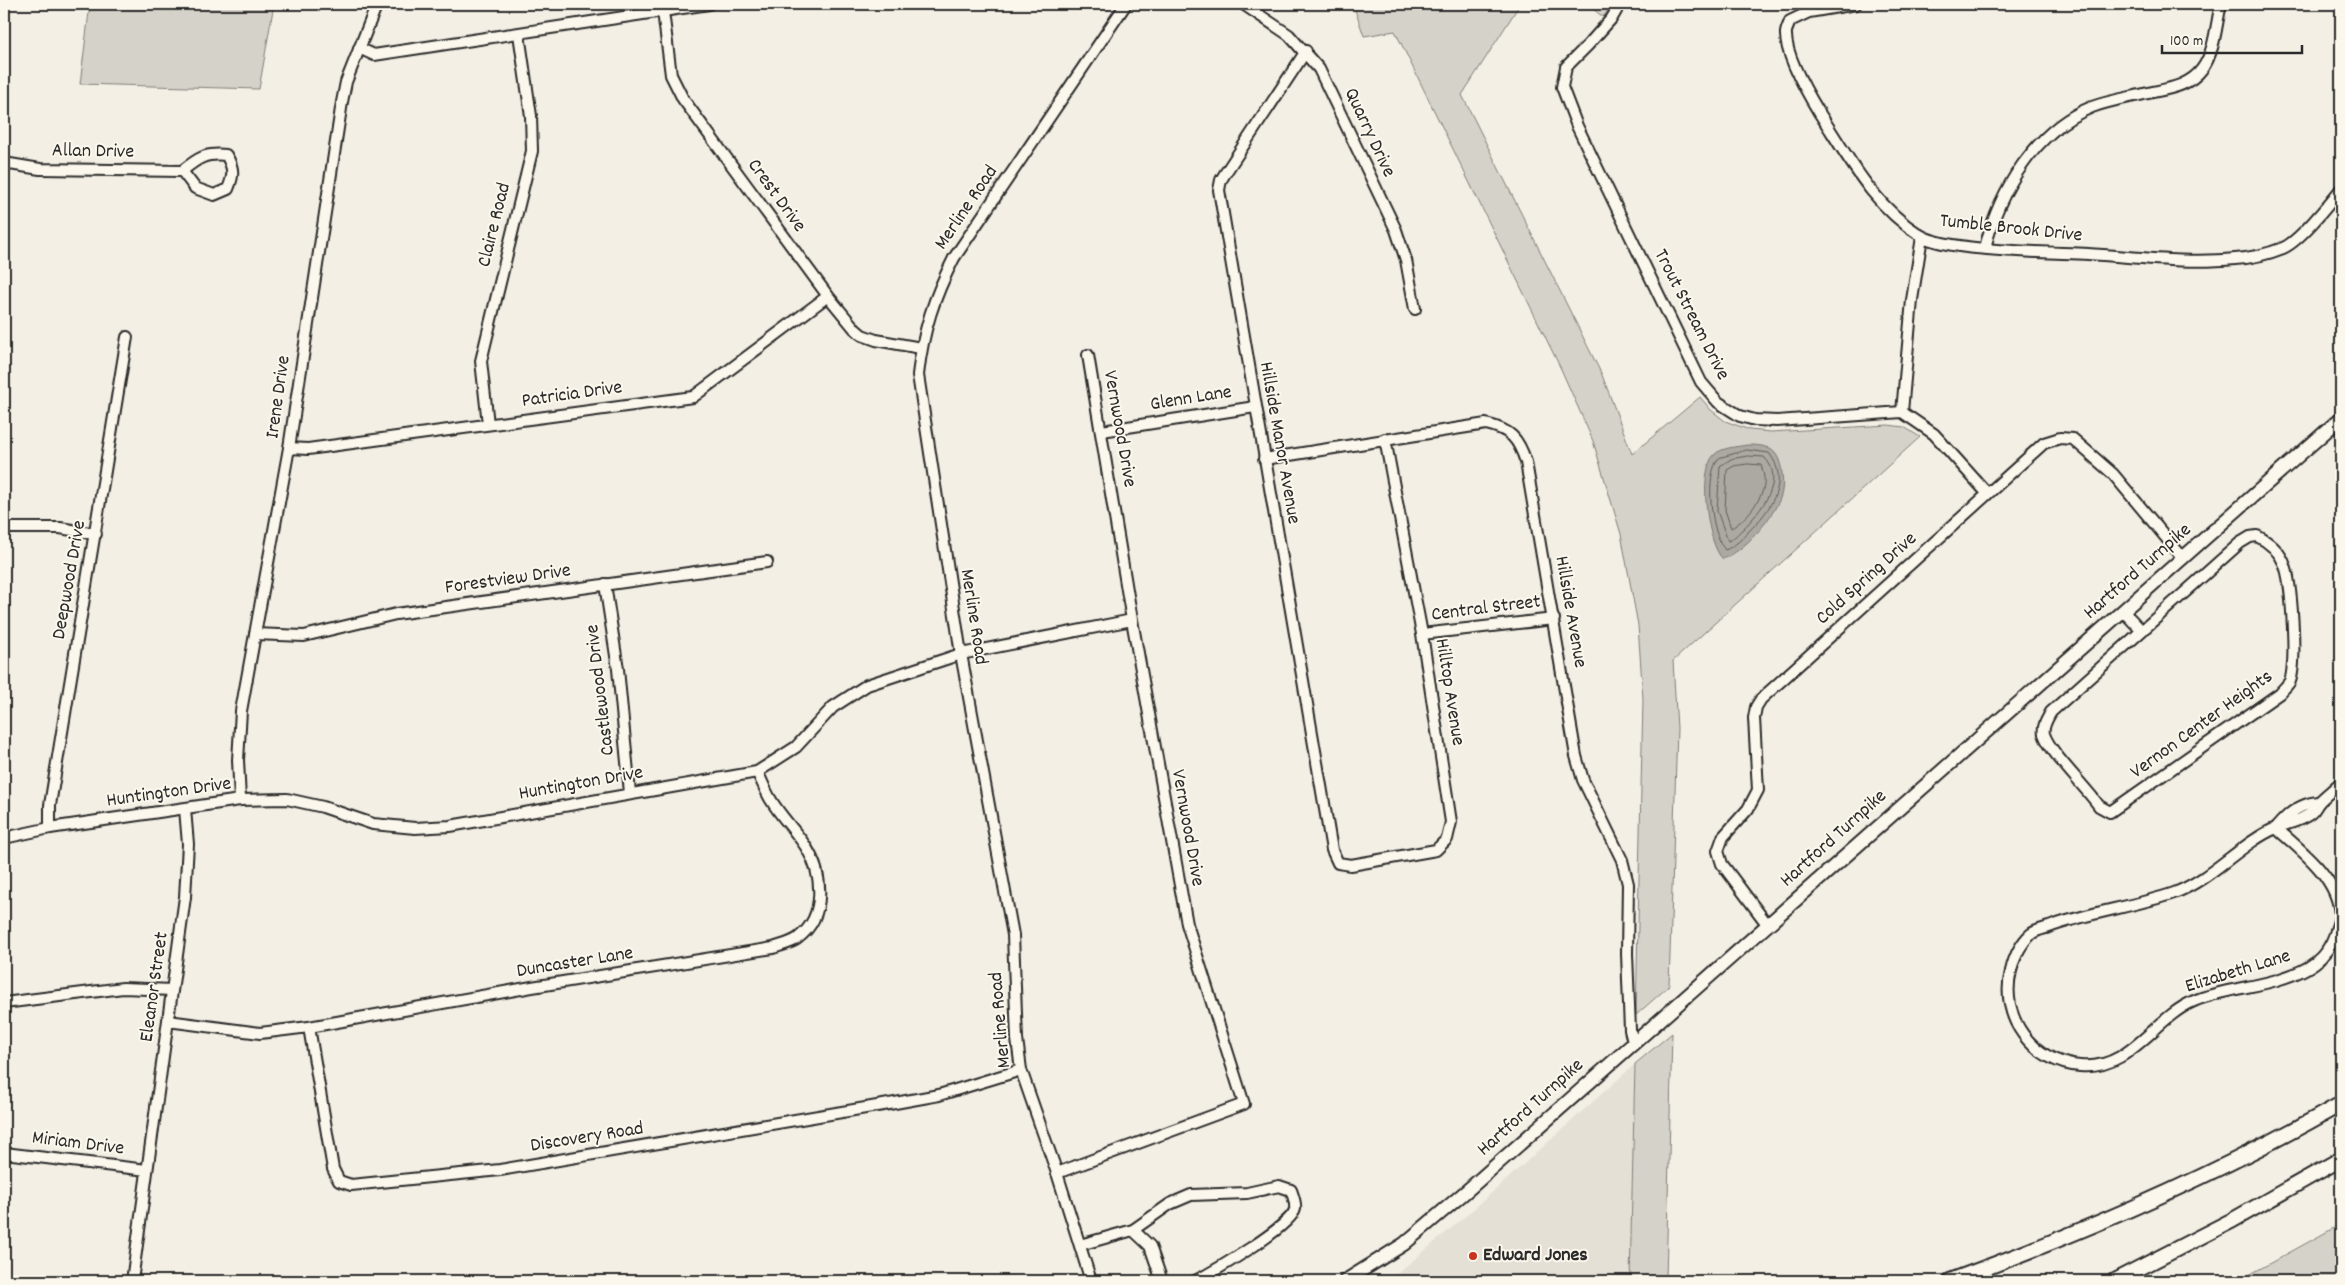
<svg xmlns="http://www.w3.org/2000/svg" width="2345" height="1285" font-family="Dekko,sans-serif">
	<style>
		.built { fill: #e4e0d6 }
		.green { fill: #d5d2c9; stroke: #807e7a }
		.water { fill: #aca9a2; stroke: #787772 }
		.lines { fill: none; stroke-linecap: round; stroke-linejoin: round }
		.shore { stroke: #5f5d5b; stroke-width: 1 }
		.minor-casing { stroke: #2b2b2b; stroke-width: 14 }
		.major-casing { stroke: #2b2b2b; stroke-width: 16 }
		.highway-casing { stroke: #2b2b2b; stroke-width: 18 }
		.minor { stroke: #fbf7ec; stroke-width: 10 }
		.major { stroke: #fbf7ec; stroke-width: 12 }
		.highway { stroke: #fbf7ec; stroke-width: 14 }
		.poi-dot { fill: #c8321e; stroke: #fbf7ec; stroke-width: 2 }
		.labels { text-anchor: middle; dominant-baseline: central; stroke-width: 4; stroke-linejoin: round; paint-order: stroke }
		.street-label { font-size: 20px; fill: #2b2b2b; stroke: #fbf7ec }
		.poi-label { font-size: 20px; font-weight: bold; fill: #2b2b2b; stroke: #fbf7ec; text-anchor: start }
	</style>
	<rect width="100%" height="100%" fill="#f3efe4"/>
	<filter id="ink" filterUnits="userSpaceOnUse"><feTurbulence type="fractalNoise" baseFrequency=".02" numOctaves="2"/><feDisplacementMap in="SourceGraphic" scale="10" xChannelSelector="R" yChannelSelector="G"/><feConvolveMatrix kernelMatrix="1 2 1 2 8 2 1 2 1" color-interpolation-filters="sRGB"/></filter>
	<g filter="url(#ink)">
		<polygon class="built" points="1635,1064 1630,1281 1385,1281 1396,1275 1476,1207"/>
		<g class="green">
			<polygon points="90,4 274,4 259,89 80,84"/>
			<polygon points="1353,4 1520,4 1462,95 1602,375 1632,454 1700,397 1711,410 1725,421 1750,430 1771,432 1888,425 1904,427 1920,437 1673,661 1677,728 1669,986 1636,1015 1643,699 1638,625 1621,534 1593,441 1561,369 1395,31 1364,36"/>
			<polygon points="1587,4 1613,4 1603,17"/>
			<polygon points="1672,1033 1666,1281 1630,1281 1635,1064"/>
			<polygon points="2341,1224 2341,1281 2238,1281"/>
		</g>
		<path class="water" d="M1747 445C1765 445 1777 447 1781 467 1783 478 1784 490 1779 501 1769 522 1745 550 1723 559 1707 545 1698 471 1714 455 1722 447 1737 447 1747 445Z"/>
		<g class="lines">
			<g class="shore">
				<path d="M1747 450 1769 453C1791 481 1770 511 1749 531 1742 539 1735 546 1725 550 1711 534 1704 474 1719 458Z"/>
				<path d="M1748 456 1764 457C1787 480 1760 512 1743 529 1738 533 1734 539 1728 541L1717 511 1720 466 1731 459Z"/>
				<path d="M1748 464 1761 465C1763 472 1765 478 1764 485 1762 500 1744 522 1731 528L1725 510 1727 470 1734 466Z"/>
			</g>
			<g class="minor-casing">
				<g id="minor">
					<polyline points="1243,4 1289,35 1319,69 1396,230 1406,260 1415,309"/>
					<polyline points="1620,4 1612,18 1588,45 1566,67 1562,87 1577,126 1701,382 1718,402 1740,416 1755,420 1777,421 1902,412 1934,434 1987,493"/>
					<path d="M1856 4 1809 12 1790 21C1789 25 1785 31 1786 35 1786 57 1809 96 1820 114 1850 160 1873 205 1920 235 1946 252 2053 252 2088 254 2137 257 2187 264 2235 259 2252 258 2268 254 2283 248 2300 241 2329 204 2341 189"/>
					<polyline points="2340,4 2341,5"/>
					<polyline points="663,11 671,75 683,99 828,296 855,329 862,335 876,340 921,348"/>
					<polyline points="359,48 374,55 709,4"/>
					<polyline points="1306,51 1226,172 1221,180 1219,190 1332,850 1338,863 1351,865 1436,850 1447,839 1451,822 1422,634 1385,439"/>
					<path d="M4 163 40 169 182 171C198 158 205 153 226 155 234 168 234 175 228 189L214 195 195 188 182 171"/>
					<path d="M1985 248C1999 191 2035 130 2092 107 2108 101 2127 98 2144 94 2164 89 2188 88 2202 69 2215 52 2216 24 2221 4"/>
					<polyline points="1902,412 1912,300 1922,237"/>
					<polyline points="488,424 481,361 532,151 531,116 519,34"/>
					<polyline points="1102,431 1255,407"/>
					<polyline points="289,448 308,449 693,397 828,296"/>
					<path d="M1264 459 1486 424C1511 430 1518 438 1526 462L1576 756 1583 780 1622 860 1628 884 1627 954 1630 1030 1633 1042"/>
					<polyline points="4,528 60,528 96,534"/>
					<path d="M2257 536C2269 542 2279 551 2284 563 2292 581 2297 662 2290 681 2288 685 2283 689 2280 693L2110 812 2099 806C2086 787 2050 753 2044 734 2042 726 2048 718 2051 712L2240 543 2250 537Z"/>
					<polyline points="605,584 618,669 630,793"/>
					<polyline points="2123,611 2141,630"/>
					<polyline points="255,634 304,636 396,614 767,562"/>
					<polyline points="1422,634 1554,619"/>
					<polyline points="240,800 238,760 241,711 289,448 342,102 346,82 377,4"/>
					<polyline points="50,828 50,805 127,337"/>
					<path d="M2276 828C2302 851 2338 878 2340 915 2340 921 2336 928 2335 934 2326 960 2308 970 2283 978 2255 988 2222 989 2194 1001 2154 1018 2130 1071 2080 1066 2033 1062 1999 1018 2011 971 2014 958 2020 944 2031 934 2036 930 2043 929 2049 927 2090 912 2133 907 2174 893 2211 880 2241 843 2276 828 2288 823 2301 821 2311 813 2315 810 2316 805 2320 801 2326 795 2334 789 2341 782"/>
					<path d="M2276 828C2287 814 2301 803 2319 802"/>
					<polyline points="4,838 50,828 240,800 287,799 323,807 373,824 415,828 450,826 757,772 796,747 833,707 867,685 961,654 1132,620"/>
					<polyline points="1767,924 1722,864 1718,851 1723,837 1748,809 1758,790 1754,718 1756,707 1761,699 2044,443 2060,438 2073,439 2113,474 2183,558"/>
					<polyline points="4,1003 123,988 172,990"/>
					<path d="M168 1021 260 1033 309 1027 532 987 773 948C781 945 792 943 798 938 827 916 823 874 806 847 795 830 781 817 771 800 766 792 762 781 757 772"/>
					<polyline points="309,1027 333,1169 339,1181 351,1185 500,1170 895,1103 939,1095 1021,1070"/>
					<polyline points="4,1153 147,1170"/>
					<polyline points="1057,1173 1244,1104 1187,924 1132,620 1088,355"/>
					<polyline points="1133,1230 1150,1246 1162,1281"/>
					<path d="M1080 1245 1133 1230 1170 1204 1191 1195 1247 1193 1279 1186 1291 1190C1293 1196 1296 1202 1295 1209 1292 1226 1213 1272 1195 1281"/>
					<polyline points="132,1281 185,897 188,844 185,809"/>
					<path d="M1091 1281 1057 1173 1021 1070 1017 1039 1013 935 961 654 918 375C923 330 934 297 954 258L1126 4"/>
				</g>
			</g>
			<g class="major-casing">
				<polyline id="major" points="1345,1281 1404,1244 1470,1188 2341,418"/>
			</g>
			<g class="highway-casing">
				<g id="highway">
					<path d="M1950 1281C2085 1232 2216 1175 2341 1104"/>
					<polyline points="2114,1281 2233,1220 2341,1159"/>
				</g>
			</g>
			<use href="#minor" class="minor"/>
			<use href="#major" class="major"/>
			<use href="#highway" class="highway"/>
		</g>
	</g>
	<circle class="poi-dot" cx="1473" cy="1256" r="5"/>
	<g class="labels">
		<g class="street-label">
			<text transform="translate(1369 133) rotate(65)">Quarry Drive</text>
			<text transform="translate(93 152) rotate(1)">Allan Drive</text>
			<text transform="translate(776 196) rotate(54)">Crest Drive</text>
			<text transform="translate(967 208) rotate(-56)">Merline Road</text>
			<text transform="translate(495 225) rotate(-76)">Claire Road</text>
			<text transform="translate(2011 229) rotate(6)">Tumble Brook Drive</text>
			<text transform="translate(1691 315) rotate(63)">Trout Stream Drive</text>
			<text transform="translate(572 395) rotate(-8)">Patricia Drive</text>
			<text transform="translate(279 397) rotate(-82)">Irene Drive</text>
			<text transform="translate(1191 399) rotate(-9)">Glenn Lane</text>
			<text transform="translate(1119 429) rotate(80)">Vernwood Drive</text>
			<text transform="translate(1279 443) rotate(80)">Hillside Manor Avenue</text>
			<text transform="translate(2138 572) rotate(-41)">Hartford Turnpike</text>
			<text transform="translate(1867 579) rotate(-42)">Cold Spring Drive</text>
			<text transform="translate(70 580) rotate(-80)">Deepwood Drive</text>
			<text transform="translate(508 580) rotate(-8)">Forestview Drive</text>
			<text transform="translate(1486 609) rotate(-7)">Central Street</text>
			<text transform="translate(1570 612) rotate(80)">Hillside Avenue</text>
			<text transform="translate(973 617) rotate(81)">Merline Road</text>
			<text transform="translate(601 690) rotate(-97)">Castlewood Drive</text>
			<text transform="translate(1449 692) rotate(81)">Hilltop Avenue</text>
			<text transform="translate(2202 725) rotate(-36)">Vernon Center Heights</text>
			<text transform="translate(581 784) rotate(-10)">Huntington Drive</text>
			<text transform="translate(169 793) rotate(-8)">Huntington Drive</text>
			<text transform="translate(1187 828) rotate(80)">Vernwood Drive</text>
			<text transform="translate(1834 839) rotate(-42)">Hartford Turnpike</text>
			<text transform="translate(575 963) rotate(-9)">Duncaster Lane</text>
			<text transform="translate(2238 972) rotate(-17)">Elizabeth Lane</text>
			<text transform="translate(155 987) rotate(-82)">Eleanor Street</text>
			<text transform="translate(1001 1020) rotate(-95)">Merline Road</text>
			<text transform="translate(1531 1108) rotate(-42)">Hartford Turnpike</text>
			<text transform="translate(587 1138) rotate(-9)">Discovery Road</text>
			<text transform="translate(78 1144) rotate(7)">Miriam Drive</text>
		</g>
		<g class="poi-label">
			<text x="1483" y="1256">Edward Jones</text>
		</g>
	</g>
	<rect width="2345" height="1285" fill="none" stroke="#fbf7ec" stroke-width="20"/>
	<rect x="10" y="10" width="2325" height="1265" fill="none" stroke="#2b2b2b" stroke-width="2" filter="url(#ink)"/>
	<path d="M2162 45v8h140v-8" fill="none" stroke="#2b2b2b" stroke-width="2.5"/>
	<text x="2170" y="45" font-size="15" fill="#2b2b2b" stroke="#fbf7ec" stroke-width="4" paint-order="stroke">100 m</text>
</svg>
